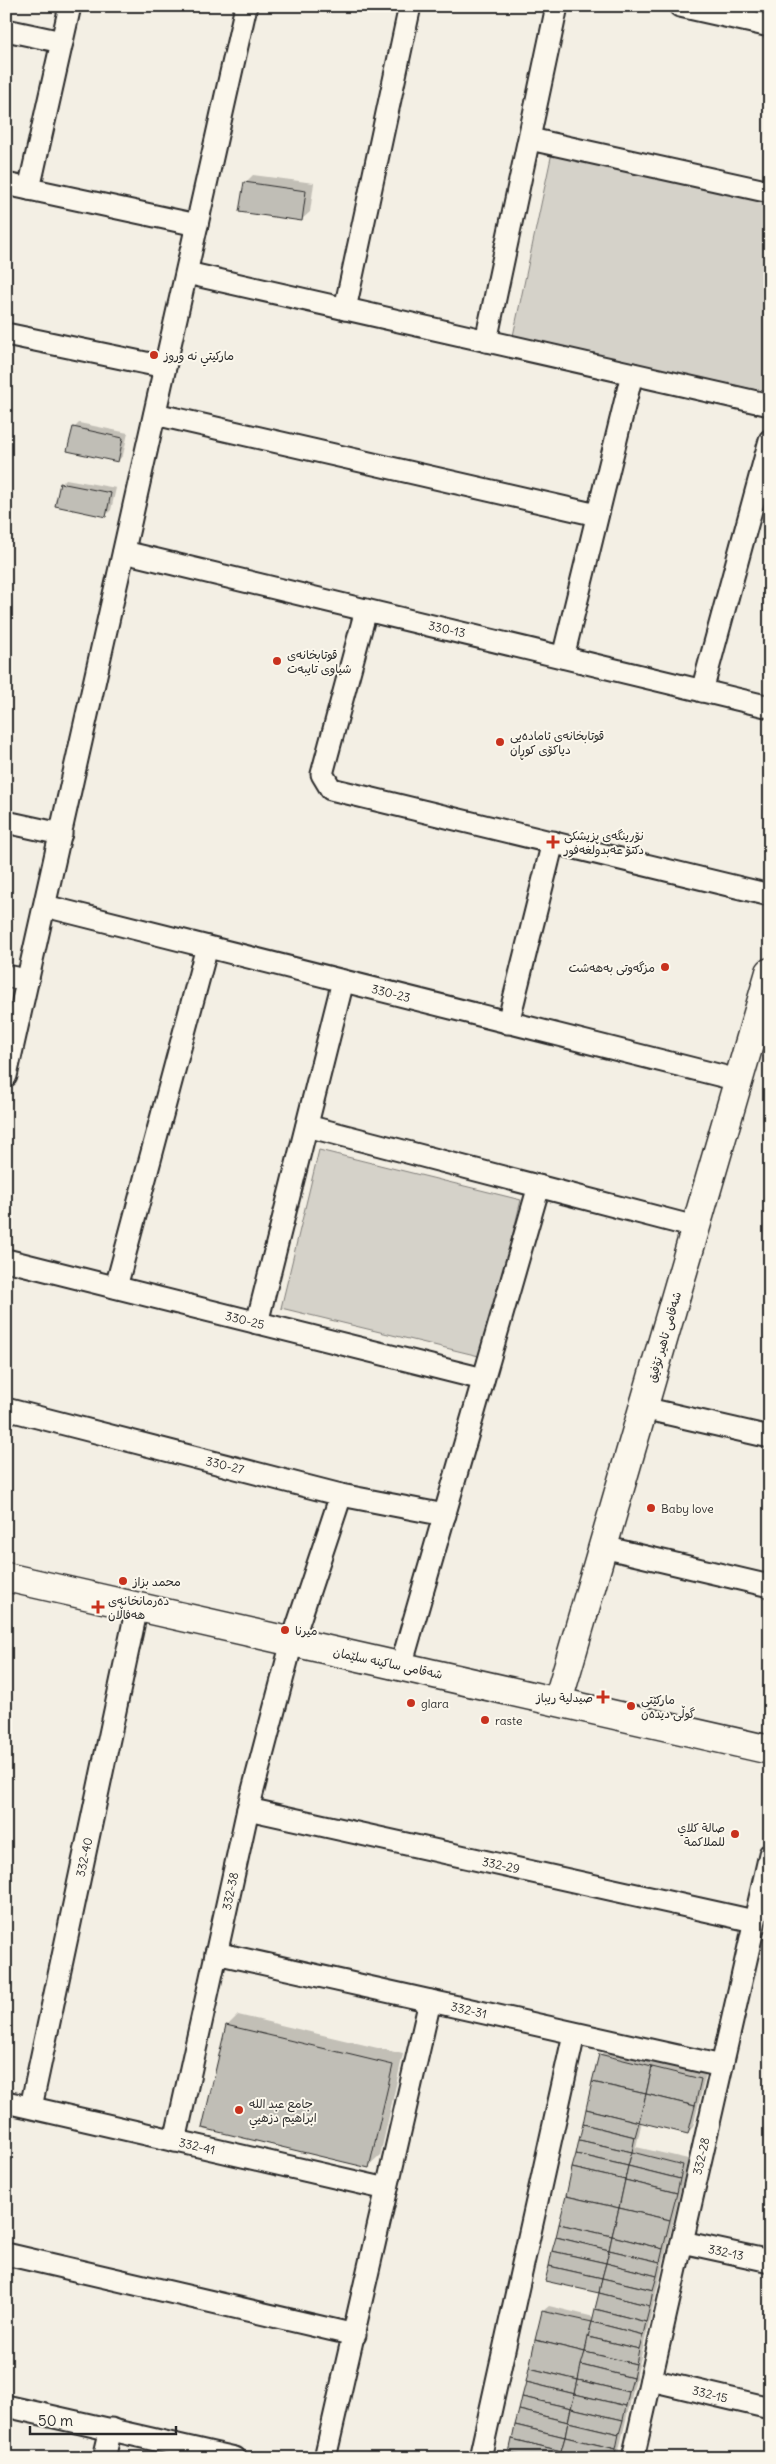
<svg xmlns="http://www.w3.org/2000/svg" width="776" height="2464" font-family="Delius,'Playpen Sans Arabic',sans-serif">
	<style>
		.green { fill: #d5d2c9; stroke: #807e7a }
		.shadow { fill: #0003 }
		.building { fill: #c0beb6; stroke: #2b2b2b }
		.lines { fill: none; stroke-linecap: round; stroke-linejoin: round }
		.street-casing { stroke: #2b2b2b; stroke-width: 25 }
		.secondary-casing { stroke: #2b2b2b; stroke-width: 31 }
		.street { stroke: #fbf7ec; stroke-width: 21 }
		.secondary { stroke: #fbf7ec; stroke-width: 28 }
		.poi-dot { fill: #c8321e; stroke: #fbf7ec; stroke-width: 2 }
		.labels { text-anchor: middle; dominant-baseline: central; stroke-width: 4; stroke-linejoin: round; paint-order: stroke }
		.poi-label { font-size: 12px; fill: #2b2b2b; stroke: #fbf7ec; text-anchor: start }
		.street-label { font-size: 12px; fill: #2b2b2b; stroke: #fbf7ec }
	</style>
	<rect width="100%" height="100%" fill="#f3efe4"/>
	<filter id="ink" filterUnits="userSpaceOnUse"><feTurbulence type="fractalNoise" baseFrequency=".02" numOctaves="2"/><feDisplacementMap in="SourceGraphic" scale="10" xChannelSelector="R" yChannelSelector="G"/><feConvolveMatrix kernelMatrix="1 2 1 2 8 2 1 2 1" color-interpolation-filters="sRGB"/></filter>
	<g filter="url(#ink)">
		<g class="green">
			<polygon points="553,148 770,198 770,393 513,336"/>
			<polygon points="319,1150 521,1200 483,1357 281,1308"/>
		</g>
		<g class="shadow">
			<polygon points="253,175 314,183 310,212 301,220 245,183"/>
			<polygon points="79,423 128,433 123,455 118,461 74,428"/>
			<polygon points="66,479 116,488 111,510 106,515 61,484"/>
			<polygon points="238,2015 403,2054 380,2156 369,2166 227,2026"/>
			<polygon points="606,2050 706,2074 693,2127 688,2132 642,2121 636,2147 688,2159 617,2458 509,2458 543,2311 549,2306 594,2317 600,2292 600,2055"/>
		</g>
		<g class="building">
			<polygon points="244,182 306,191 302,221 239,212"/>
			<polygon points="73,427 123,438 118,462 67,451"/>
			<polygon points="60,483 111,493 106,517 55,506"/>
			<polygon points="226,2025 393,2065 369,2168 202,2128"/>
			<polygon points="599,2054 652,2067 646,2094 592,2082"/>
			<polygon points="652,2067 701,2079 695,2106 646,2094"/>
			<polygon points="592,2082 646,2094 639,2122 586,2109"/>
			<polygon points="646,2094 695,2106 688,2134 639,2122"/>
			<polygon points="586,2109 639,2122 635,2137 583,2124"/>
			<polygon points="583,2124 635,2137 632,2152 579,2140"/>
			<polygon points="579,2140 632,2152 628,2166 576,2154"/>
			<polygon points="632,2152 683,2165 680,2179 628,2166"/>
			<polygon points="576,2154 628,2166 625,2180 572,2168"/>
			<polygon points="628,2166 680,2179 677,2193 625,2180"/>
			<polygon points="572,2168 625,2180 619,2208 566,2196"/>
			<polygon points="625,2180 677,2193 670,2220 619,2208"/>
			<polygon points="566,2196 619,2208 612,2236 559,2224"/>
			<polygon points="619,2208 670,2220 663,2249 612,2236"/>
			<polygon points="559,2224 612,2236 609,2250 556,2237"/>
			<polygon points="612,2236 663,2249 660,2262 609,2250"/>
			<polygon points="556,2237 609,2250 606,2263 552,2251"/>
			<polygon points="609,2250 660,2262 657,2276 606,2263"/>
			<polygon points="552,2251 606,2263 602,2278 549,2266"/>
			<polygon points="606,2263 657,2276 653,2290 602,2278"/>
			<polygon points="549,2266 602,2278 599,2293 545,2281"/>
			<polygon points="602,2278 653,2290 650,2306 599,2293"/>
			<polygon points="599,2293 650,2306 646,2322 595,2309"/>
			<polygon points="595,2309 646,2322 643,2335 592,2322"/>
			<polygon points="542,2311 592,2322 585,2352 535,2340"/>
			<polygon points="592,2322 643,2335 639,2349 588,2337"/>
			<polygon points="588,2337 639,2349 636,2364 585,2352"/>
			<polygon points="535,2340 585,2352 578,2380 529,2368"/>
			<polygon points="585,2352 636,2364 633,2378 581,2365"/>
			<polygon points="581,2365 633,2378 629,2392 578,2380"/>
			<polygon points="529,2368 578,2380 575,2394 526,2382"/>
			<polygon points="578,2380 629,2392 626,2406 575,2394"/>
			<polygon points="526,2382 575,2394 571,2408 522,2397"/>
			<polygon points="575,2394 626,2406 623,2420 571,2408"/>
			<polygon points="522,2397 571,2408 568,2422 519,2410"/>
			<polygon points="571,2408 623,2420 619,2434 568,2422"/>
			<polygon points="519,2410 568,2422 565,2437 515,2425"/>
			<polygon points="568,2422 619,2434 616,2449 565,2437"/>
			<polygon points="515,2425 565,2437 561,2451 512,2439"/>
			<polygon points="565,2437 616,2449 614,2458 589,2458 561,2451"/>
			<polygon points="512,2439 561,2451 560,2458 530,2458 509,2453"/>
			<polygon points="561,2451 589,2458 560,2458"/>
			<polygon points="509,2453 530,2458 507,2458"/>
		</g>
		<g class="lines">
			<g class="street-casing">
				<g id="street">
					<polyline points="680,6 770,26"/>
					<polyline points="6,30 62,42"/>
					<polyline points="530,139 770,192"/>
					<polyline points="6,184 197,225"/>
					<polyline points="29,189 70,6"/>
					<polyline points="187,273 770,405"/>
					<polyline points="345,309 410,6"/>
					<polyline points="6,334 165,367"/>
					<polyline points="486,341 557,6"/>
					<polyline points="155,414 597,515"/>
					<polyline points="124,552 770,707"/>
					<polyline points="366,610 322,774 331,789 770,895"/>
					<polyline points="563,657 632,374"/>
					<polyline points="702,691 770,440"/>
					<polyline points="6,822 61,834"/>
					<polyline points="45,906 738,1080"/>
					<polyline points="6,976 28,980"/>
					<polyline points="508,1023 553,842"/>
					<polyline points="6,1076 246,6"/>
					<polyline points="307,1126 695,1227"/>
					<polyline points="6,1260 483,1379"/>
					<polyline points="116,1287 207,947"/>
					<polyline points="257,1323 343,981"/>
					<polyline points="643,1408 770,1437"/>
					<polyline points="6,1409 341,1495 445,1515"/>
					<polyline points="603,1547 770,1586"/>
					<polyline points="401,1666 539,1186"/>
					<polyline points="248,1809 754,1921"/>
					<polyline points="216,1953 722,2066"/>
					<polyline points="6,2102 387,2189"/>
					<polyline points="31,2107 137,1607"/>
					<polyline points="175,2141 248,1809 292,1642 341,1495"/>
					<polyline points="682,2242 770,2261"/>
					<polyline points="6,2254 355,2335"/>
					<polyline points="651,2380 770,2408"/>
					<polyline points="6,2406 235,2458"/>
					<polyline points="104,2458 111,2429"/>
					<polyline points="325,2458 430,2001"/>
					<polyline points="480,2458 574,2034"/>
					<polyline points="633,2458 770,1854"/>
				</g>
			</g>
			<g class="secondary-casing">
				<g id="secondary">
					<polyline points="6,1577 770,1750"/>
					<polyline points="558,1701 770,972"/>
				</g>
			</g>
			<use href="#street" class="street"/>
			<use href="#secondary" class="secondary"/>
		</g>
	</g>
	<g class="poi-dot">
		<circle cx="154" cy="355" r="5"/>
		<circle cx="277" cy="661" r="5"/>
		<circle cx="500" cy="742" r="5"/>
		<path d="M550.5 834.5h5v5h5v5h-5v5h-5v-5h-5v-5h5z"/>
		<circle cx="665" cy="967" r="5"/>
		<circle cx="651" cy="1508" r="5"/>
		<circle cx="123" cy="1581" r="5"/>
		<path d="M95.5 1599.5h5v5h5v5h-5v5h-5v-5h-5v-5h5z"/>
		<circle cx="285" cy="1630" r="5"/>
		<path d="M600.5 1689.5h5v5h5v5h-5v5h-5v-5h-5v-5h5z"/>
		<circle cx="411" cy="1703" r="5"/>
		<circle cx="631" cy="1706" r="5"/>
		<circle cx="485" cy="1720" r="5"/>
		<circle cx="735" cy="1834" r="5"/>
		<circle cx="239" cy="2110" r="5"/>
	</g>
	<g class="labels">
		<g class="poi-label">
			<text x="164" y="355">ماركيتي نه وروز</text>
			<text x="287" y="654">قوتابخانەی<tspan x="287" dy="14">شیاوی تایبەت</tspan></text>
			<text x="510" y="735">قوتابخانەی ئامادەیی<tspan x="510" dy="14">دیاکۆی کوڕان</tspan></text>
			<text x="564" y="835">نۆرینگەی پزیشکی<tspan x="564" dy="14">دکتۆ عەبدولغەفور</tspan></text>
			<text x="655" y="967" text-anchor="end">مزگەوتی بەهەشت</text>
			<text x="661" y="1508">Baby love</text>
			<text x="133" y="1581">محمد بزاز</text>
			<text x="108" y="1600">دەرمانخانەی<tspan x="108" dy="14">هەفاڵان</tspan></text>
			<text x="295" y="1630">ميرنا</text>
			<text x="593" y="1697" text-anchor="end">صيدلية ريباز</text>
			<text x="641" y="1699">مارکێتی<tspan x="641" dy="14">گوڵی دیدەن</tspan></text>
			<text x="421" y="1703">glara</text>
			<text x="495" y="1720">raste</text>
			<text x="725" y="1827" text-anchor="end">صالة كلاي<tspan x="725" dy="14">للملاكمة</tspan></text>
			<text x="249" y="2103">جامع عبد الله<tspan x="249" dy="14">ابراهيم دزهيي</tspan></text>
		</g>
		<g class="street-label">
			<text transform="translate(447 629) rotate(13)">330-13</text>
			<text transform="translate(391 993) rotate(14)">330-23</text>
			<text transform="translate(245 1320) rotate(14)">330-25</text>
			<text transform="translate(664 1337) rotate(-74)">شەقامی تاهیر تۆفیق</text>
			<text transform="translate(225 1465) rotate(14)">330-27</text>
			<text transform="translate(388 1663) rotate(12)">شەقامی ساکینە سلێمان</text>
			<text transform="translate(84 1857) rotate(-78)">332-40</text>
			<text transform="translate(501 1865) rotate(12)">332-29</text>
			<text transform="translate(230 1891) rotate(-78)">332-38</text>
			<text transform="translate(469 2010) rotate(13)">332-31</text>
			<text transform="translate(197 2146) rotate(13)">332-41</text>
			<text transform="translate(701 2156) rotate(-77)">332-28</text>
			<text transform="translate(726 2252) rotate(12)">332-13</text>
			<text transform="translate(710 2394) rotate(14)">332-15</text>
		</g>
	</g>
	<rect width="776" height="2464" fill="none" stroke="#fbf7ec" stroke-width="25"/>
	<rect x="12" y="12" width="751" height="2439" fill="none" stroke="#2b2b2b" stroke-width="2" filter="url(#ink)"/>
	<path d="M30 2426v8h146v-8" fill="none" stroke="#2b2b2b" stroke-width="2.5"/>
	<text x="38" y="2426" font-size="15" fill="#2b2b2b" stroke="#fbf7ec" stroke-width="4" paint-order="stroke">50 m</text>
</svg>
